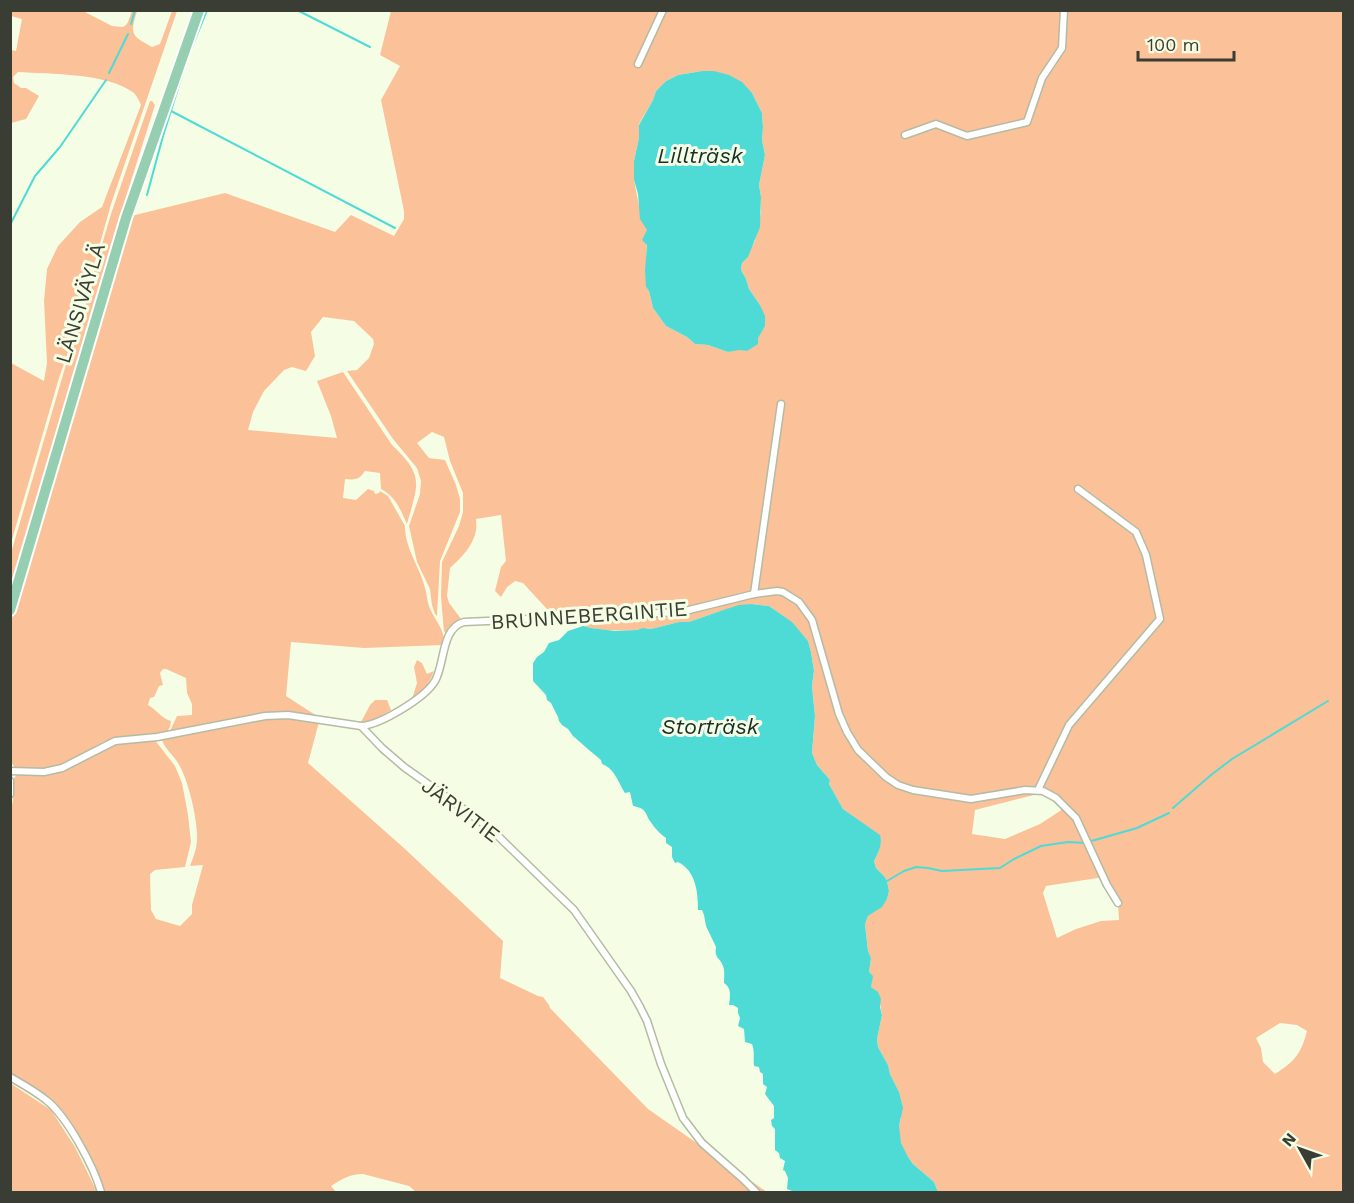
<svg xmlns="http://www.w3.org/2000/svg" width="1354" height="1203" font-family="'Work Sans',sans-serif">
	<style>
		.green { fill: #fbc199; fill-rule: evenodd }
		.water { fill: #4edbd6 }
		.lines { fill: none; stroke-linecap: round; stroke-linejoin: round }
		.stream { stroke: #4edbd6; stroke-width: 2 }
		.minor-casing { stroke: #b3bca3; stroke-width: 9 }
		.primary-casing { stroke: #fff; stroke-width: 14 }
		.minor { stroke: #fff; stroke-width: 6 }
		.primary { stroke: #95ceb0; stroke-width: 10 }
		.labels { text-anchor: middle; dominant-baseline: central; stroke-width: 6; stroke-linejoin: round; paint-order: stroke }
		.street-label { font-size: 21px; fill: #393d33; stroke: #f5fee4 }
		.water-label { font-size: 22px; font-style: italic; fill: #172e2d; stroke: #f5fee4 }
	</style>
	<rect width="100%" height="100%" fill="#f5fee4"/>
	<g class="green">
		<path d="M10 11H83L112 26 123 27 126 25 128 22 132 11H137C130 34 131 36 152 47L160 44 172 11H177L111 204 78 323 59 378 11 543V363L44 381 47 363 44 301 47 269 58 246 80 222 102 207 141 105C139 101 137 96 134 93 108 73 50 74 18 72L13 77 14 83 21 88H26L39 96 26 119 11 123V50L16 51 22 19 11 16Z"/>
		<path d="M391 11H1343V1192H938L934 1182 913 1164 898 1144 899 1126 901 1118 899 1092 890 1074 888 1065 878 1047 877 1039 882 1015 880 1003 871 987 872 976 869 972 871 958 868 951 865 924 868 916 881 907 887 899 889 891 887 881 884 876 876 868 874 861C878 854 883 843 879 835L843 809 829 784 830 780 817 765 812 753 815 716 814 705 812 686 814 671 811 652 808 641 791 622 769 606 751 604 723 610 689 622H679L651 629C645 628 642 629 636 630 619 631 600 631 583 626V620L558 621 523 583 515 581 507 587 501 597 495 591 501 567 506 561 501 515 476 519C476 523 477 526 476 530 474 545 461 558 450 568L447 596 449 603 462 620 447 635 444 631 443 621 441 596 442 562 459 526 463 512V493L450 461 444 437 432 432 417 443 429 458 445 460 456 485 460 499V512L440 561 437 616 435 614 432 605 430 589 417 562 409 526 420 494 421 481 417 468 393 439 347 371 357 370 369 358 374 344 373 339 354 321 323 317 311 332 315 356 306 371 292 367 284 370 264 391 253 412 248 430 337 438 331 416 317 381 343 372 392 445C425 476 418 484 407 524 400 509 396 497 381 489L380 473 365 471C359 480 355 480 345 479L343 498 356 500 368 489 374 491 375 494 379 493 380 491 388 496 405 526C405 549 420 567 425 588 427 594 427 601 429 606 433 619 447 630 443 645L364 648 291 642 286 696 320 718 285 712H272L169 733 177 716 192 715V704L187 693 186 678 166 669H163L160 673 163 685 159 686 154 697 150 698 148 705C157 710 161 718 171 721L170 727 166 733 105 741 62 765 42 770 15 768 11 762 10 624 85 368 131 216 225 193 335 232 351 215 394 236 404 219V211L381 100 400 66 380 55ZM702 71 752 93 762 113 763 126 762 140 765 155 759 185 761 197V213L755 241 750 250 748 257 742 263 741 270 746 279 749 289 760 305 765 326 747 351 739 349 728 352 708 345 695 344 687 337 666 326 653 308 649 291 646 287 647 230 639 206 634 180V161L639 138V124L653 100 656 91 666 81 678 75ZM1043 791 1066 807 1040 824 1005 839 972 834 975 810 1038 794ZM1104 877 1118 903 1119 920 1101 921 1076 929 1057 938 1043 893 1046 886ZM1280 1023 1297 1025 1307 1031C1301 1054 1295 1061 1275 1074L1263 1062 1261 1048 1256 1038Z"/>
		<polygon points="150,101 152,101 155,105 118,222 11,589 11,553 67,361 81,324 93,275 111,214"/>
		<path d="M417 660 422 663 427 674 434 671C429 685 423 690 412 699L417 683 414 667Z"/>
		<path d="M375 700H387L391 710C381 716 373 721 361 722L370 705Z"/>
		<path d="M280 716 319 722 308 763 405 849 503 941 500 978 538 996 543 997 549 1005 550 1008 648 1109 767 1192H416L409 1186 363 1174C349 1174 342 1179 331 1186L336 1192H105C99 1171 71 1115 54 1102 41 1092 25 1083 11 1073L10 816 13 800V779L18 774 46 773 117 743 154 739 175 766 182 783 188 815 191 842 185 867 155 870 150 874 151 910 156 919 180 926 192 914V905L203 865 190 866C193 858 197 848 197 839 198 821 188 778 178 763 173 755 165 749 162 740L165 737Z"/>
		<polygon points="10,1083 51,1110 75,1147 97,1192 11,1192"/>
	</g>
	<g class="water">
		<polygon points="702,71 714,71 729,75 742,82 752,93 762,113 763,127 762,140 765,155 759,185 761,197 760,227 748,257 742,263 741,270 746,279 749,289 760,305 765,316 765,326 758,338 758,344 747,351 739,350 728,352 708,345 695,344 687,337 666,326 653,308 649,291 646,287 645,271 647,245 642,240 647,230 640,219 638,194 634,180 634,161 639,138 639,125 653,100 656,91 666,81 678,75"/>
		<path d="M751 604 769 606 792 622 808 641 811 652 814 671 812 686 815 716 812 753 817 765 830 780 829 784 843 809 880 835C883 843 878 854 874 861L876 868 884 876 887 881 889 891 887 899 882 907 868 916 865 924 868 951 871 958 869 972 873 976 871 987 878 992 881 999 880 1007 882 1015 877 1039 878 1047 888 1065 890 1074 899 1092 903 1108 899 1126 901 1143 908 1157 913 1164 934 1182 938 1192H792V1191L787 1189 788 1178 785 1171 783 1170 785 1161 780 1158 779 1153 775 1150V1129L772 1126 771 1120 774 1118V1106L765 1094 767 1087 763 1084V1074L760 1072 759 1067 754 1066C753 1058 755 1052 752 1044L745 1042 744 1029 738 1026 740 1018 738 1013V1008L733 1005H729C730 997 732 988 724 983 724 977 725 971 723 966 720 957 714 959 716 947L706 926 704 915 702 910H698C698 892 696 871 678 862L675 863 672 857V847L666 843V838C660 834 654 827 650 821 647 818 647 812 642 809 641 808 634 806 633 806L630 792 625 793C618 782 615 769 602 764L601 760 589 750 573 736 568 729 562 725 559 721 558 717 551 703 547 700 546 695 533 681V663L537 657 544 652 549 643 559 640 568 631 583 626 591 628 615 631 637 630 643 628 651 629 679 622H689L723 610 739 605Z"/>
	</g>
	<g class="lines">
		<g class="stream">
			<polyline points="297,10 370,47"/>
			<polyline points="131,24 135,10"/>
			<polyline points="192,47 207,10"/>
			<polyline points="109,73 128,34"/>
			<polyline points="171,111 395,228"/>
			<polyline points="147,195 163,136 186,63"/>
			<polyline points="10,225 35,176 60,147 106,80"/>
			<polyline points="1173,808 1211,775 1232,759 1328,701"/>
			<polyline points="1088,842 1137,828 1169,813"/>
			<polyline points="887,881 904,871 916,867 928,868 942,871 1000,868 1014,859 1041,846 1068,842 1085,843"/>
		</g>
		<g class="minor-casing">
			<g id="minor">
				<polyline points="638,64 663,10"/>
				<polyline points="905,135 936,124 967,136 1027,122 1042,78 1062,48 1064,10"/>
				<polyline points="754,594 781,404"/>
				<polyline points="361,726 382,748 404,767 480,821 499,837 574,910 631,991 640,1007 647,1021 661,1064 683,1118 702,1143 743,1179 756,1192"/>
				<path d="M10 771 44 772 62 768 115 741 157 737 265 716 288 715 361 726C380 725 425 698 435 681 445 664 441 628 464 622L681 612 754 594 777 591 783 592 799 602 812 620 839 714 847 732 858 750 886 777 898 785 913 790 971 799 1025 790 1043 791 1056 798 1076 818 1107 885 1118 903"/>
				<polyline points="10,781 10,794"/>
				<polyline points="1038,790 1069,725 1160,619 1146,555 1136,532 1078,489"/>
				<path d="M10 1077C22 1084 35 1091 46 1100 67 1116 94 1167 101 1192"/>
			</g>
		</g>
		<g class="primary-casing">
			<polyline id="primary" points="10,610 126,218 199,10"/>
		</g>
		<use href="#minor" class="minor"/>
		<use href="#primary" class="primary"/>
	</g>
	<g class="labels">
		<g class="street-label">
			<text transform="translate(80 303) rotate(-73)">LÄNSIVÄYLÄ</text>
			<text transform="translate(589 615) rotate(-4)">BRUNNEBERGINTIE</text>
			<text transform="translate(461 810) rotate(37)">JÄRVITIE</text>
		</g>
		<g class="water-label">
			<text x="700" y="155">Lillträsk</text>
			<text x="710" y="726">Storträsk</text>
		</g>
	</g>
	<rect width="1354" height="1203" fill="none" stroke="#393d33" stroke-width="24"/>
	<g transform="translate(1300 1149) rotate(310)" stroke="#f5fee4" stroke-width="4.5" paint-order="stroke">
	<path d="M0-4.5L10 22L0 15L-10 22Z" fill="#393d33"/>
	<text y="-9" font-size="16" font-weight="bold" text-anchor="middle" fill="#393d33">N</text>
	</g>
	<path d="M1138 51v9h96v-9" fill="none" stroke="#393d33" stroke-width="3"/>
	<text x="1147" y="51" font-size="18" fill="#393d33" stroke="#f5fee4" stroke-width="4.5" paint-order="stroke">100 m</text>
</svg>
